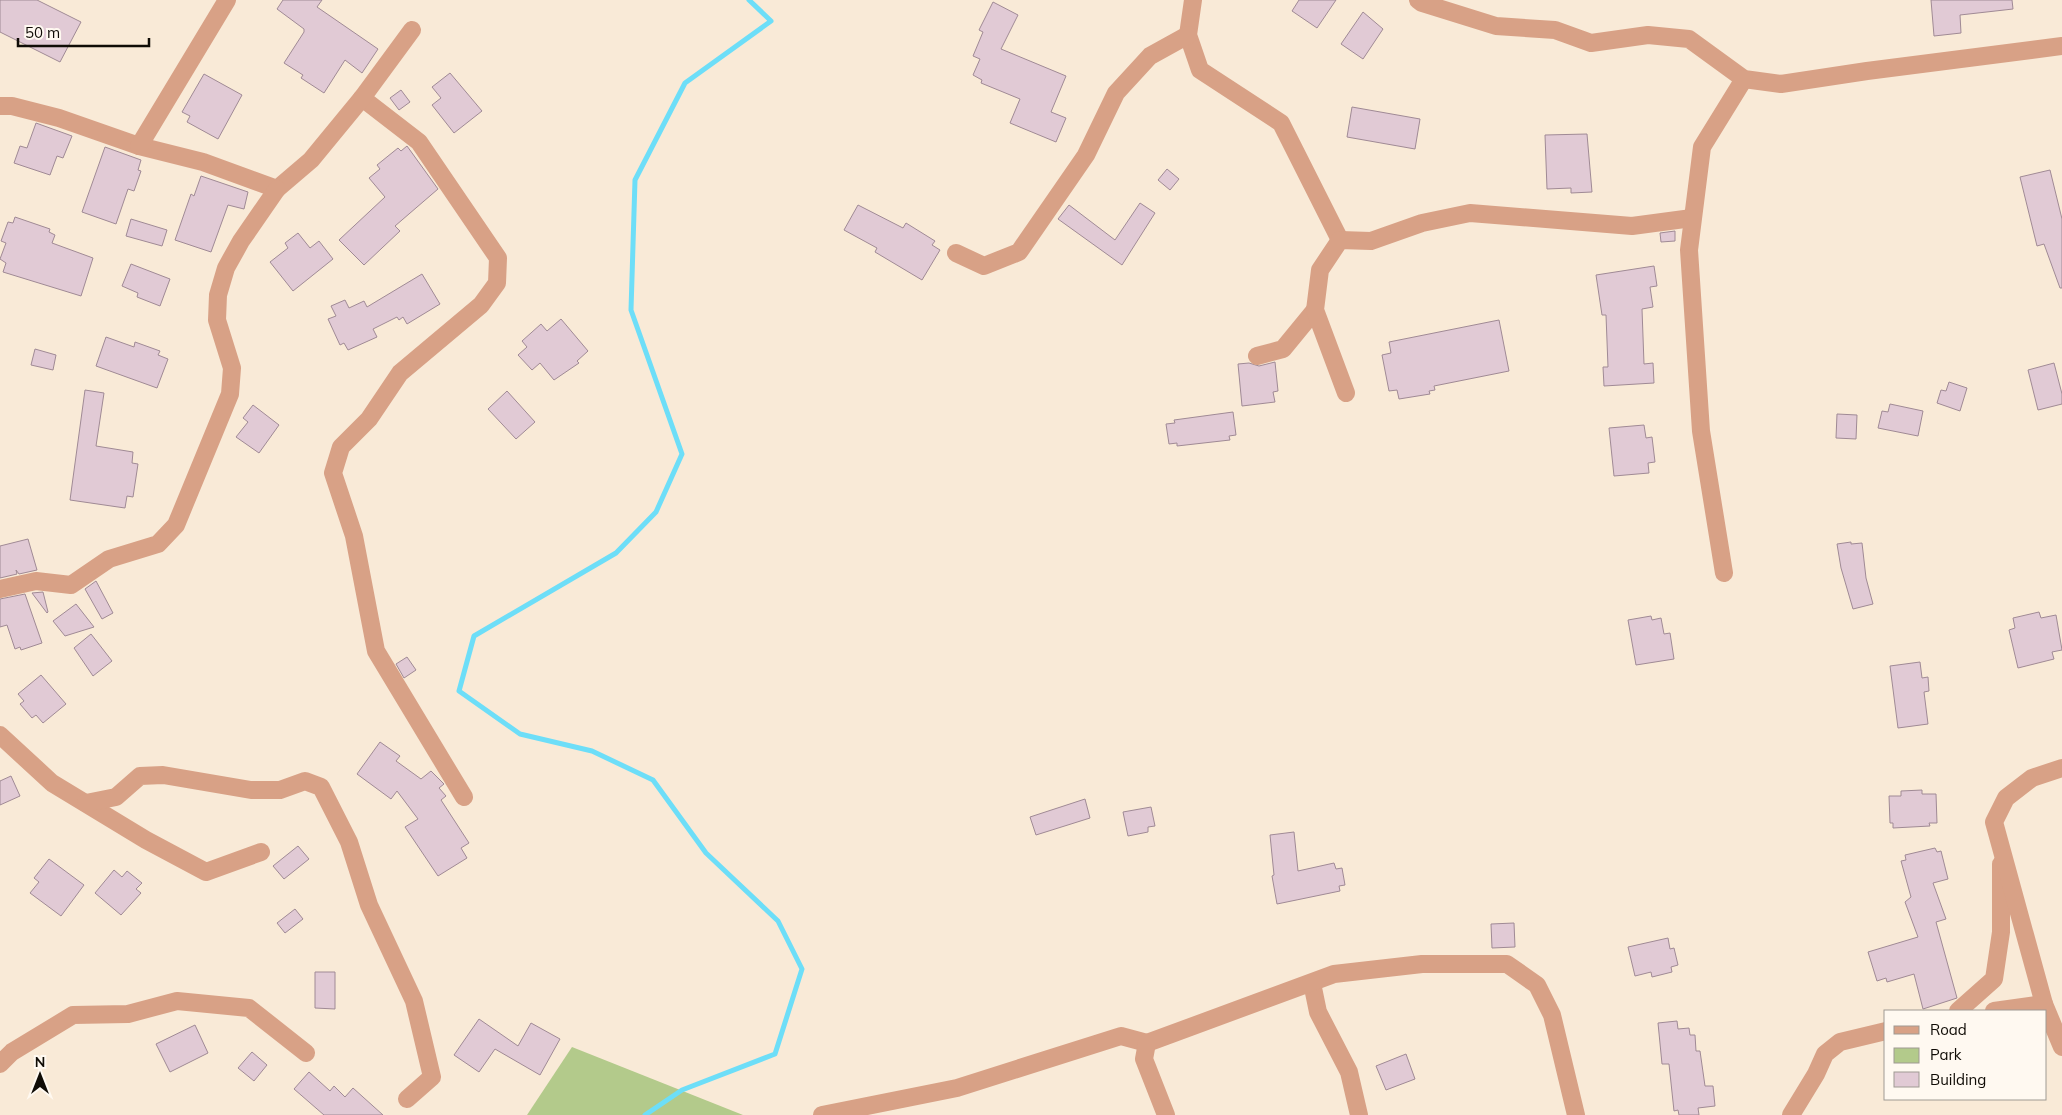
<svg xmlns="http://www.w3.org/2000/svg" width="2062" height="1115" font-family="Mulish,sans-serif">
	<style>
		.green { fill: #b3ca8b }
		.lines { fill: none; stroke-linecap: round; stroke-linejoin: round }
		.stream { stroke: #6ddef8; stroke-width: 5 }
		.building { fill: #e1cad5; stroke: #a08a95 }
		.street { stroke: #d8a186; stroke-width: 18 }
	</style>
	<rect width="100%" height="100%" fill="#f9ead7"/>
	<polygon class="green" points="572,1047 743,1115 527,1115"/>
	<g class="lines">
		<polyline class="stream" points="645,1115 682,1090 775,1054 802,969 778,921 706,853 653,780 592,751 520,734 459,691 474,636 616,553 656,512 682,454 631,310 635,180 685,83 771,21 749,0"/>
	</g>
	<g class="building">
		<polygon points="0,0 37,0 81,22 60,62 0,32"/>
		<polygon points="283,0 322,0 317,7 378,49 362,73 345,60 324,93 301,78 303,75 284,63 304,32 304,29 277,9"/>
		<polygon points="1299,0 1336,0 1317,28 1292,11"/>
		<polygon points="1931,0 2012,0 2013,9 1960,15 1961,33 1934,36"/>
		<polygon points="993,2 1018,15 1001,49 1066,76 1051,112 1066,118 1056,142 1010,123 1020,99 981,83 982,80 973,75 980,59 973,56 983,32 979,30"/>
		<polygon points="1363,12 1383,29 1363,59 1341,44"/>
		<polygon points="450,73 482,111 454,133 432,105 441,98 432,87"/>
		<polygon points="204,74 242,95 218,139 187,122 190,116 182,112"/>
		<polygon points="401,90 410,102 399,110 390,98"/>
		<polygon points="1352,107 1420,119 1415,149 1347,137"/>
		<polygon points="36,123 72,136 63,158 57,156 50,175 14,163 20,146 27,148"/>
		<polygon points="1587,134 1592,192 1571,193 1571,188 1547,189 1545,135"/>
		<polygon points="407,146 438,189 395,226 400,231 364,265 339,240 385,197 369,178 380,169 377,165 398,148 401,151"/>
		<polygon points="105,147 141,160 138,170 141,171 134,191 128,189 116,224 82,212"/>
		<polygon points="1167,169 1179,179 1170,190 1158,180"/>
		<polygon points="2050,170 2062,219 2062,288 2060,288 2044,244 2037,246 2020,177"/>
		<polygon points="201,176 248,192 244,209 228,205 211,252 175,240 191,194 194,196"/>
		<polygon points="1140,203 1155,213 1122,265 1058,219 1069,205 1115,240"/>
		<polygon points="858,205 903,228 906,223 935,241 932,245 940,250 922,280 875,252 877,248 844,230"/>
		<polygon points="15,217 50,229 49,232 55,235 52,243 93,258 81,296 3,272 6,263 0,259 6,243 1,241 8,222 13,223"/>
		<polygon points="131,219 167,230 162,246 126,236"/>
		<polygon points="1675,231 1675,241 1661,242 1660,233"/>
		<polygon points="298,233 310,248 319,241 333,259 293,291 270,262 288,248 285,243"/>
		<polygon points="131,264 170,279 160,306 137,297 138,293 122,286"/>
		<polygon points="1654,266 1657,286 1650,287 1653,307 1642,309 1644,364 1653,363 1654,383 1604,386 1603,367 1608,367 1606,315 1602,315 1596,275"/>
		<polygon points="422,274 440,304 407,324 403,317 399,320 397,317 373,329 377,337 348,350 344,343 340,345 328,319 336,316 331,306 345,300 349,308 364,301 367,307"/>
		<polygon points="561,319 588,351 577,361 579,363 554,380 540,363 532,370 518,355 527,347 522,341 541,324 547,331"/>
		<polygon points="1499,320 1509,371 1434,386 1435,390 1429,391 1430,394 1399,399 1397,390 1389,391 1382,355 1391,353 1389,342"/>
		<polygon points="106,337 134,347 135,342 160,351 158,355 168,359 157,388 96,366"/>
		<polygon points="35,349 56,355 53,370 31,365"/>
		<polygon points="1275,362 1278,391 1273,392 1275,402 1242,406 1238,364 1249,363 1259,366"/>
		<polygon points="2054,363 2062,394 2062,404 2038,410 2028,370"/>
		<polygon points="1949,382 1967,388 1960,411 1937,403 1941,390 1946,391"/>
		<polygon points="85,390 104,393 96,446 133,452 132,463 138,464 133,497 127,496 125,508 70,500"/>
		<polygon points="507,391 535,422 516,439 488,409"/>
		<polygon points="1890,404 1923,411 1918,436 1878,428 1882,411 1888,412"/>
		<polygon points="253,405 279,425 259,453 236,437 248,422 243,418"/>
		<polygon points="1233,412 1236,435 1229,436 1230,440 1177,446 1177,443 1169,444 1166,424 1175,423 1174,420"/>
		<polygon points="1837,414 1857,415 1856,439 1836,438"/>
		<polygon points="1644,425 1646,438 1652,437 1655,462 1648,463 1649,473 1614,476 1609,428"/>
		<polygon points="28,539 37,570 19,574 16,570 17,574 0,578 0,546"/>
		<polygon points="1851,542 1851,544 1862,543 1866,578 1873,604 1853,609 1841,568 1837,544"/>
		<polygon points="96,581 113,613 102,619 85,589"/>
		<polygon points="43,592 48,612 47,613 32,593"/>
		<polygon points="25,594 42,643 21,650 20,647 15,649 7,625 0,627 0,599"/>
		<polygon points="76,604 94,627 65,636 53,621"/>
		<polygon points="2039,612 2041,618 2056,615 2062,650 2052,652 2054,659 2018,668 2009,630 2015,628 2013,618"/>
		<polygon points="1651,616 1652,620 1661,618 1664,634 1670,633 1674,659 1636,665 1628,620"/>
		<polygon points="91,634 112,661 93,676 74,648"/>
		<polygon points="407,657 416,670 404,678 396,664"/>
		<polygon points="1920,662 1922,678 1928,677 1929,691 1924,692 1928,724 1898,728 1890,666"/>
		<polygon points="41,675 66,704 43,723 36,715 32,718 20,704 24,701 18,694"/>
		<polygon points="380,742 400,756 396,761 421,779 431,771 444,784 439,788 446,796 441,800 469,843 461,848 467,858 438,876 405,827 418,819 397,791 391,799 357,774"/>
		<polygon points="11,776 20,796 0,805 0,781"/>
		<polygon points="1922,790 1922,794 1936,794 1937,823 1929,823 1930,826 1893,828 1893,823 1890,823 1889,796 1901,796 1901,791"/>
		<polygon points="1085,799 1090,818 1036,835 1030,817"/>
		<polygon points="1151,807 1155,826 1148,827 1148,832 1128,836 1123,812"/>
		<polygon points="1294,832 1298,871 1334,863 1336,869 1342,868 1345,885 1339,886 1340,891 1277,904 1272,876 1274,875 1270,835"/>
		<polygon points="298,846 309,859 284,879 273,866"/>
		<polygon points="1935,848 1937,852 1941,851 1948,879 1933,883 1946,919 1936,922 1957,998 1923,1009 1914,974 1887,982 1886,978 1877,981 1868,952 1918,937 1905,902 1911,897 1901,861 1906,860 1905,855"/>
		<polygon points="49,859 84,885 61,916 30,893 39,882 34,878"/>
		<polygon points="114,870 122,877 127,871 142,883 136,889 141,893 121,915 95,893"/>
		<polygon points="295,909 303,919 285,933 277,923"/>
		<polygon points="1514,923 1515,947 1492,948 1491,924"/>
		<polygon points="1668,938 1670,949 1674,948 1678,965 1671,967 1672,972 1652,977 1651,972 1635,976 1628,947"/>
		<polygon points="315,972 335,972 335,1009 315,1008"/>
		<polygon points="479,1019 518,1046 531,1023 560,1039 540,1075 495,1049 479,1072 454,1055"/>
		<polygon points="1677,1021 1678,1029 1689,1028 1690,1035 1695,1035 1696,1051 1700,1051 1705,1086 1713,1086 1715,1106 1698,1108 1699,1115 1679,1115 1678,1110 1674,1111 1669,1064 1662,1064 1658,1023"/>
		<polygon points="195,1025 208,1053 170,1072 156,1044"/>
		<polygon points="252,1052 267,1065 254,1081 238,1068"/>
		<polygon points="1406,1054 1415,1079 1386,1090 1376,1066"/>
		<polygon points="309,1072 330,1091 334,1086 345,1097 353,1088 383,1115 324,1115 294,1089"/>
	</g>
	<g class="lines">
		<g class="street">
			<polyline points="1193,0 1188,35 1200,70 1281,123 1340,240"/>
			<polyline points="1418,0 1422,3 1496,26 1555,30 1591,43 1648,35 1689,39 1744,79 1781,84 1867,71 2062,46"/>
			<polyline points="362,98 419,142 498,258 497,283 481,305 400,373 369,419 341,447 333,473 354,536 376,651 464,797"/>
			<polyline points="0,106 12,106 59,118 139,146 203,162 277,189 311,160 362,98 412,30"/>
			<polyline points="139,146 227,0"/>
			<polyline points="956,253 984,266 1019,252 1086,155 1116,93 1150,56 1188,35"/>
			<polyline points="1257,356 1283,349 1315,310"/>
			<polyline points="1346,393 1315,310 1320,270 1340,240 1371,241 1422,223 1470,213 1632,226 1692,218"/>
			<polyline points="1724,573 1701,431 1689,250 1702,147 1744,79"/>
			<polyline points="0,589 36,581 71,585 109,559 158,544 176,525 230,394 232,368 217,320 218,295 226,268 241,241 277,189"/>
			<polyline points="0,735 52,783 146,840 206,872 261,852"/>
			<polyline points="86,803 116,797 140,776 163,775 251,790 280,790 305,781 321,787 349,842 369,905 414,1001 432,1077 407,1099"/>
			<polyline points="1312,983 1318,1012 1349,1072 1359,1115"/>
			<polyline points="2044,1004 2062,1047"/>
			<polyline points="1958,1011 1994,979 2001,932 2001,864"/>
			<polyline points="1994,1011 2044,1004 1994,822 2006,798 2032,778 2062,768"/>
			<polyline points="0,1064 12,1052 73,1015 128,1014 177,1001 249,1008 306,1053"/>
			<polyline points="822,1115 957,1088 1121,1036 1147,1043"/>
			<polyline points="1166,1115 1144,1059 1147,1043 1334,974 1422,964 1507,964 1537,985 1552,1015 1576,1115"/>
			<polyline points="1791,1115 1816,1074 1825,1054 1840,1042 1886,1031"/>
		</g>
	</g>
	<rect x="1884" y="1010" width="162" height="90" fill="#fff9f1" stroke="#9f9a93"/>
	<rect x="1894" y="1026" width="25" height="8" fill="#d8a186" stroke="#9f9a93"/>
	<text x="1930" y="1035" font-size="15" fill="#100c06">Road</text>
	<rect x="1894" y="1048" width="25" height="15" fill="#b3ca8b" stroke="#9f9a93"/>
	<text x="1930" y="1060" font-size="15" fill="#100c06">Park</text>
	<rect x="1894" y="1072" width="25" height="15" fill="#e1cad5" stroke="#9f9a93"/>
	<text x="1930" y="1085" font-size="15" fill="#100c06">Building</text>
	<g transform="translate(40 1075)" stroke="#fff9f1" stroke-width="4" paint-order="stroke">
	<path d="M0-4L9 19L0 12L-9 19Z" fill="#100c06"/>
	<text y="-8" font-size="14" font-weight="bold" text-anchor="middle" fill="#100c06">N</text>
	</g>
	<path d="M18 38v8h131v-8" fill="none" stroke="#100c06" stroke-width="2.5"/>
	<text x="25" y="38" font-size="15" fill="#100c06" stroke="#fff9f1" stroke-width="4" paint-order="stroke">50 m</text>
</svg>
